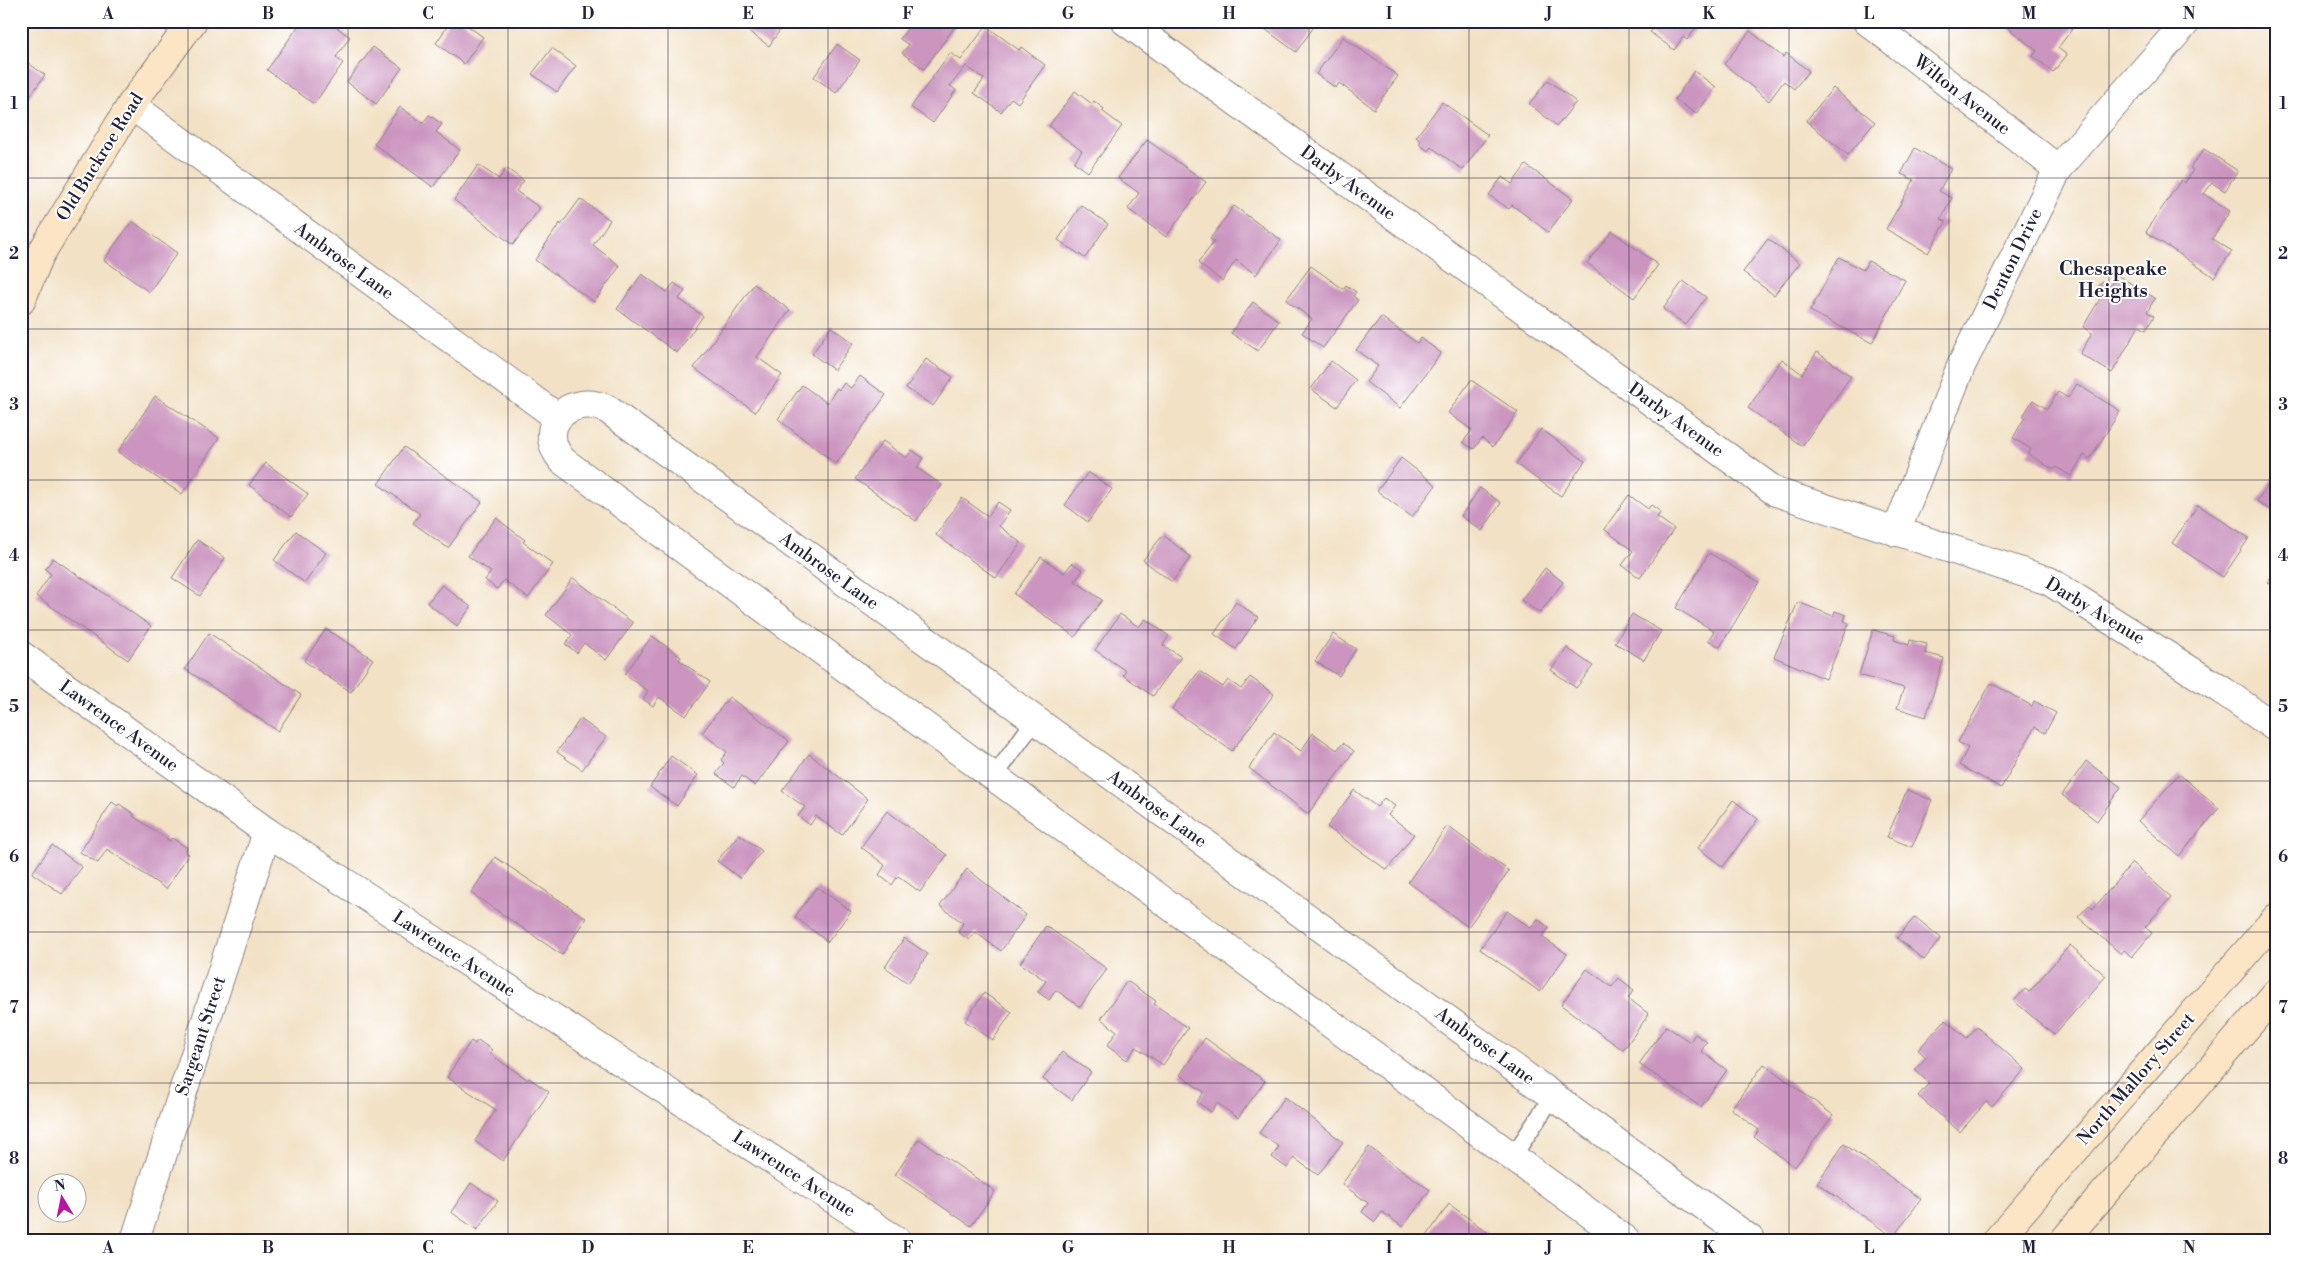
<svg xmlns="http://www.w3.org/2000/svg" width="2297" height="1261" font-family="'Libre Bodoni',serif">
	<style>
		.building { fill: #cb95c0 }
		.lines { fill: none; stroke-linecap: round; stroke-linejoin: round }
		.lane-casing { stroke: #8a8280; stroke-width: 19 }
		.street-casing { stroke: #8a8280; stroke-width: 30 }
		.secondary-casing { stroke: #8a8280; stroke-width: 30 }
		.lane { stroke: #fff; stroke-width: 16 }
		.street { stroke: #fff; stroke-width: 28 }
		.secondary { stroke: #fce5c4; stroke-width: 28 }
		.grid { fill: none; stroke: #22223b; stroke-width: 1; stroke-opacity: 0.55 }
		.labels { text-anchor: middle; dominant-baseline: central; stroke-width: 4; stroke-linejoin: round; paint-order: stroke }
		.street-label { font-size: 18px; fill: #22223b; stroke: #fff }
		.neighbourhood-label { font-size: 19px; font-weight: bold; fill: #22223b; stroke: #fff }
		.neatline { fill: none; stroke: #22223b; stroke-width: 2 }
		.grid-label { font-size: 16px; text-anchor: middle; font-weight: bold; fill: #22223b }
	</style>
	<rect width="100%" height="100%" fill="#fff"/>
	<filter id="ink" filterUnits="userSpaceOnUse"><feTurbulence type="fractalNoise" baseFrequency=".02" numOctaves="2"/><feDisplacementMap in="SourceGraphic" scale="10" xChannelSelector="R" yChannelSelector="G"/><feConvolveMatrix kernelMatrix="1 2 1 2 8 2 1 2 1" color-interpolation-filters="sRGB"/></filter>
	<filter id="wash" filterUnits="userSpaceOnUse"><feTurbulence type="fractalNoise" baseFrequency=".0096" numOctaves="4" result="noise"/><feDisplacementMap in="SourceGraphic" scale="20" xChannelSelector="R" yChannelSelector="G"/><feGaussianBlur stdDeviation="1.12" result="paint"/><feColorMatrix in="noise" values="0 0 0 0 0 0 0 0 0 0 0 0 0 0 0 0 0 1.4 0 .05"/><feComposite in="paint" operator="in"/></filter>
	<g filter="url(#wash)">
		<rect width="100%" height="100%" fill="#f2e1c5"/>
		<g id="blocks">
			<g class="building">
				<polygon points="302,21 328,21 350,37 336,57 343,63 314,104 267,70"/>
				<polygon points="451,21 461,21 483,37 464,64 436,43"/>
				<polygon points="738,21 786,21 769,46 737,23"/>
				<polygon points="913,21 959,21 924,69 902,53 909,45 900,39"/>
				<polygon points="1254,21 1318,21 1296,52"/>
				<polygon points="1661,21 1701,21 1687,40 1683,37 1674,50 1650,32"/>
				<polygon points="2004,21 2078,21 2058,48 2067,55 2053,72 2033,56 2037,51 2002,23"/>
				<polygon points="986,26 1019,50 1021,47 1045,65 1018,103 1011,98 1001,112 974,93 984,79 966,66 950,86 956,90 933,123 911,107 950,53 961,60"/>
				<polygon points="1750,31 1783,57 1786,53 1809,71 1794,89 1784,81 1769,101 1724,64"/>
				<polygon points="1343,37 1398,76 1374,109 1339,83 1336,88 1316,74"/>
				<polygon points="837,44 860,60 836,93 814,77"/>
				<polygon points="373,47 402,68 376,104 347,82"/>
				<polygon points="552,48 576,66 557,92 532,74"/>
				<polygon points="21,58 45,75 21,109"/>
				<polygon points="1694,71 1716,87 1696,114 1675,99"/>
				<polygon points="1548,80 1576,102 1557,126 1529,104"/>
				<polygon points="1833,88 1875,122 1848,155 1806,121"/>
				<polygon points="1075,91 1092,104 1094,101 1104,109 1102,111 1122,126 1088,172 1074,162 1082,151 1049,126"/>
				<polygon points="1442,102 1488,135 1463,170 1431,147 1428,151 1419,144 1421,141 1416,137"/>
				<polygon points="400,107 423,123 429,115 442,124 436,132 460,150 433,187 374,144"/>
				<polygon points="1147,140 1206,182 1166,237 1128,209 1139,193 1118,178"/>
				<polygon points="1915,148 1951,169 1939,191 1952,198 1941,219 1946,222 1928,253 1886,229 1914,180 1901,174"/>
				<polygon points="2204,149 2238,171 2225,191 2212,183 2204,194 2230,211 2212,239 2232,251 2214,277 2146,232 2181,180 2185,183 2193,170 2190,168"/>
				<polygon points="478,165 499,179 506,168 524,181 516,191 540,208 513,245 454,200"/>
				<polygon points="1526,165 1573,199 1548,232 1512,205 1509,209 1489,195 1502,177 1512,184"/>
				<polygon points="580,199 610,220 593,245 620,266 594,302 535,260 560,223 561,225"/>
				<polygon points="1081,205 1108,224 1085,258 1058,240"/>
				<polygon points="1234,206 1281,240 1256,275 1236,260 1222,281 1198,263 1214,242 1210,239"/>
				<polygon points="132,221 177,253 149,292 104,260"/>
				<polygon points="1612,231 1658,265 1634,298 1587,263"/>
				<polygon points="1768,239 1800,263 1774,295 1743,272"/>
				<polygon points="1839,257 1863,270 1868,261 1905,280 1872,343 1810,311"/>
				<polygon points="1311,266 1343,289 1346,285 1356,292 1353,296 1358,300 1323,348 1302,333 1312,319 1286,300"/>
				<polygon points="642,274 667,292 674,283 685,291 679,299 703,316 677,353 617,309"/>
				<polygon points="2117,275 2155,298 2147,312 2154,316 2146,330 2139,326 2112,373 2080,354 2092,333 2083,327 2101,297 2095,293 2102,281 2110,286"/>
				<polygon points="1683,281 1706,297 1686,325 1663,309"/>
				<polygon points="754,284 790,310 757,357 782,375 755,412 694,368"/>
				<polygon points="1253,302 1279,321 1258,351 1231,333"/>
				<polygon points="1381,317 1417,343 1421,338 1441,353 1400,408 1366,382 1378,366 1356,350"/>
				<polygon points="831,327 853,343 834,370 812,354"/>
				<polygon points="1817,352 1851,376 1802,446 1748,408 1782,359 1802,374"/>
				<polygon points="926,359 953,377 933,406 906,388"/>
				<polygon points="1331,361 1356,380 1337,407 1311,389"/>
				<polygon points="860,376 886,395 836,464 778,419 802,385 827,403 837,388 839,390 844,383 851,388"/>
				<polygon points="1471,380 1518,412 1493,447 1482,438 1474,449 1463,442 1472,430 1448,413"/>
				<polygon points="2077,384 2120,411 2090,459 2084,455 2071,476 2056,467 2054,470 2028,454 2031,449 2013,438 2025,417 2023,416 2033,400 2047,409 2058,392 2068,398"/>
				<polygon points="155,396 219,438 182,494 118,452"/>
				<polygon points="1541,429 1585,461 1561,496 1516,464"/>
				<polygon points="883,441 906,458 912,450 923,458 917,468 942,485 916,521 855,479"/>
				<polygon points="404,447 482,502 448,548 413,523 420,514 378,484"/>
				<polygon points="1401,458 1436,485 1412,517 1377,491"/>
				<polygon points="266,463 308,494 291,517 249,485"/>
				<polygon points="1088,472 1112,489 1088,522 1065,505"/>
				<polygon points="2276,473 2276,514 2257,501"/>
				<polygon points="1480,488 1501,503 1482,531 1461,516"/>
				<polygon points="1629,495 1648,509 1651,505 1661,512 1657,517 1674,529 1640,578 1622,565 1633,551 1604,529"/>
				<polygon points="962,498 988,516 998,502 1010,510 999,526 1021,543 996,578 936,535"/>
				<polygon points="2198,505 2249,538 2223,577 2172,543"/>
				<polygon points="496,518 525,540 523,542 553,564 528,598 504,580 497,589 485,580 491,572 468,556"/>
				<polygon points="296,531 326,553 305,583 274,560"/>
				<polygon points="1163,535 1191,557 1172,582 1143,560"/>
				<polygon points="197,540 225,558 200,596 172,578"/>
				<polygon points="1709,553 1759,582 1720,647 1708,640 1714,631 1676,608"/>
				<polygon points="1041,557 1064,573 1072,563 1083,570 1075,581 1102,600 1075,637 1014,594"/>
				<polygon points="53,558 151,626 128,660 36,596 51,574 45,569"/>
				<polygon points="1545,568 1563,582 1540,613 1521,600"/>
				<polygon points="2276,572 2276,589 2267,582"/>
				<polygon points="573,578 633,623 606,660 584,643 577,653 565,644 572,635 546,615"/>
				<polygon points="442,585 471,607 457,626 427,603"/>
				<polygon points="1236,602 1258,617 1236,649 1214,634"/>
				<polygon points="1798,602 1833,616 1835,611 1846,615 1844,621 1849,623 1826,679 1774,657"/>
				<polygon points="1120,614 1139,627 1145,619 1169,636 1163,645 1181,657 1153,696 1123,675 1126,671 1095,650"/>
				<polygon points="1632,614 1661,631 1644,660 1615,643"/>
				<polygon points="326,629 373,659 351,692 304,661"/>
				<polygon points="1873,630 1895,636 1894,640 1909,645 1910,640 1927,644 1925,653 1944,658 1926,717 1897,708 1904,688 1859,675"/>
				<polygon points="209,633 301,695 278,731 185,669"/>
				<polygon points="1333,634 1356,649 1339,676 1315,661"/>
				<polygon points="652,636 681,657 679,660 710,682 686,716 659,697 653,706 643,699 648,691 625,674"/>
				<polygon points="1567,648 1593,666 1576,688 1551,670"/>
				<polygon points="1199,671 1223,687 1228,680 1241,689 1250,677 1274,694 1232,751 1172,709"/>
				<polygon points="1991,683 2032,706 2034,701 2056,713 2045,733 2035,727 2001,788 1959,765 1968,748 1958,742"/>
				<polygon points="729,697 789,741 755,786 742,776 734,787 716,774 724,763 721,760 727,752 702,733"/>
				<polygon points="580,719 606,737 582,770 557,752"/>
				<polygon points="1274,732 1301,751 1313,733 1337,750 1343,743 1354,751 1308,814 1249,768"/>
				<polygon points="809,754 868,799 842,835 816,816 810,825 798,816 805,807 782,791"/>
				<polygon points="671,756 698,775 677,806 650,787"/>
				<polygon points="2086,761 2121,787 2097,821 2062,795"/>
				<polygon points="2179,774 2219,808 2179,856 2138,821"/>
				<polygon points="1354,790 1377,807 1384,798 1395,806 1388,815 1414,834 1387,870 1327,827"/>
				<polygon points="1907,790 1932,800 1912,847 1887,837"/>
				<polygon points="1733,800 1758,819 1723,867 1698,848"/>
				<polygon points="112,802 118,806 119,804 134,814 133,816 170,841 172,838 187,848 185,852 189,854 166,889 107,849 98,863 80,852"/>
				<polygon points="887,811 947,855 920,892 898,876 892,885 879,875 885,865 861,847"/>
				<polygon points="1447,826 1509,871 1468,927 1408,882"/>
				<polygon points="739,834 762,851 740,878 717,861"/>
				<polygon points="52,845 82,867 62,894 32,873"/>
				<polygon points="495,857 586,918 562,955 471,893"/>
				<polygon points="2132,863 2171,897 2145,927 2152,933 2132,957 2124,950 2121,954 2078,917 2089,905 2093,909"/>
				<polygon points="967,869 1026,915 1001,951 975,932 969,940 958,932 963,923 940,906"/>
				<polygon points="817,887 851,911 828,942 795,917"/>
				<polygon points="1507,911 1531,928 1538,919 1549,928 1542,937 1567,954 1540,992 1480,949"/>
				<polygon points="1915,917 1941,938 1924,960 1897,938"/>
				<polygon points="1046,926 1107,969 1080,1007 1056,990 1049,1000 1038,992 1046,981 1020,963"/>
				<polygon points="904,938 928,954 908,983 885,967"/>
				<polygon points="2070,945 2106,976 2054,1035 2014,1001 2025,989 2029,992"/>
				<polygon points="1587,969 1612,987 1619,978 1634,990 1628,998 1649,1014 1623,1050 1561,1005"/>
				<polygon points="1127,981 1156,1001 1154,1004 1188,1028 1163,1065 1136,1047 1127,1060 1107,1046 1117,1031 1101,1019"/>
				<polygon points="984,993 1012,1012 993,1040 965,1021"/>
				<polygon points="1945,1020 1967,1038 1977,1027 2025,1069 1992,1107 1986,1102 1960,1132 1918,1096 1929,1083 1915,1070 1926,1057 1918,1050"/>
				<polygon points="1666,1026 1690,1042 1695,1034 1707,1042 1701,1051 1727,1070 1701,1107 1639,1064"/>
				<polygon points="1205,1038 1265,1081 1238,1118 1217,1103 1211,1112 1197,1102 1204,1092 1180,1075"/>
				<polygon points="478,1040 492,1050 490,1054 528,1080 529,1078 549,1092 503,1161 475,1141 496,1110 447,1077 471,1041 475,1044"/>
				<polygon points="1062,1052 1091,1072 1072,1100 1043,1079"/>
				<polygon points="1764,1064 1833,1115 1795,1167 1754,1137 1759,1130 1731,1109"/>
				<polygon points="1285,1097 1343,1142 1318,1175 1294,1158 1287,1168 1272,1157 1279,1147 1259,1133"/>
				<polygon points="919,1139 995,1191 971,1226 895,1175"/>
				<polygon points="1844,1144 1921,1199 1893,1237 1817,1183"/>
				<polygon points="1369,1147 1430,1190 1403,1227 1382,1212 1375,1222 1362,1212 1368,1203 1342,1184"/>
				<polygon points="471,1183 498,1201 477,1230 451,1212"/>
				<polygon points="1449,1204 1498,1240 1424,1240"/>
			</g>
		</g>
	</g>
	<g filter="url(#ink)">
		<use href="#blocks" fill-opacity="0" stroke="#8a8280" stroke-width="1"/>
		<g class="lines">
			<g class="lane-casing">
				<g id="lane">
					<polyline points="994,777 1035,720"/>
					<polyline points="1513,1156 1553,1096"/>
				</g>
			</g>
			<g class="street-casing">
				<g id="street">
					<polyline points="1125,21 1776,492 2049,581 2223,691 2276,728"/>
					<polyline points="1867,21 2058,169"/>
					<polyline points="131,105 557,417"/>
					<polyline points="1896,532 1961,366 2058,169 2187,21"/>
					<polyline points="21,655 267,832 896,1240"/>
					<polyline points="135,1240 267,832"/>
					<path d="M1626 1240 563 461C533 427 569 392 607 409L1751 1240"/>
				</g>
			</g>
			<g class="secondary-casing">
				<g id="secondary">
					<polyline points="21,301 40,255 131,105 193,21"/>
					<polyline points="1997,1240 2276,918"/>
					<polyline points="2064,1240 2276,993"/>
				</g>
			</g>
			<use href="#lane" class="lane"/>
			<use href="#street" class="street"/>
			<use href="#secondary" class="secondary"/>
		</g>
	</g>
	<path class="grid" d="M188 21V1240M348 21V1240M508 21V1240M668 21V1240M828 21V1240M988 21V1240M1148 21V1240M1309 21V1240M1469 21V1240M1629 21V1240M1789 21V1240M1949 21V1240M2109 21V1240M21 178H2276M21 329H2276M21 480H2276M21 630H2276M21 781H2276M21 932H2276M21 1083H2276"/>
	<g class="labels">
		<g class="street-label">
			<text transform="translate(1962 95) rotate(38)">Wilton Avenue</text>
			<text transform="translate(100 157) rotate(-58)">Old Buckroe Road</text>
			<text transform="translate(1348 183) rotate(36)">Darby Avenue</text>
			<text transform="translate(2013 259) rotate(-64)">Denton Drive</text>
			<text transform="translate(344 261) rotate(36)">Ambrose Lane</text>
			<text transform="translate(1676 420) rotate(36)">Darby Avenue</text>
			<text transform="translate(829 571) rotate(36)">Ambrose Lane</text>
			<text transform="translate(2095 611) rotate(31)">Darby Avenue</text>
			<text transform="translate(119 726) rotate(36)">Lawrence Avenue</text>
			<text transform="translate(1157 809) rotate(36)">Ambrose Lane</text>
			<text transform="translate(454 954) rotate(33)">Lawrence Avenue</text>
			<text transform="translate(201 1036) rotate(-72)">Sargeant Street</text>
			<text transform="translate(1485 1046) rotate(36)">Ambrose Lane</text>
			<text transform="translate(2136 1079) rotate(-49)">North Mallory Street</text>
			<text transform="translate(794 1174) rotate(33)">Lawrence Avenue</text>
		</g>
		<g class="neighbourhood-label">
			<text x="2113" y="269">Chesapeake<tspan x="2113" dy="22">Heights</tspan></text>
		</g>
	</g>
	<rect width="2297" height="1261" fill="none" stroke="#fff" stroke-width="55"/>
	<g transform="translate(62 1198) rotate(350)"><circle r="24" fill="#ffffff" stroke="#a7a7b1"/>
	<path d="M0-4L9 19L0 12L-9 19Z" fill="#b5179e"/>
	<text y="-8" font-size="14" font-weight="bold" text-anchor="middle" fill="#22223b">N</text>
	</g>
	<rect x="28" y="28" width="2242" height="1206" class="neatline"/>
	<g class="grid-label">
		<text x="108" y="19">A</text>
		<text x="268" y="19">B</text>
		<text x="428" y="19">C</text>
		<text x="588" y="19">D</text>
		<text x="748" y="19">E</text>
		<text x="908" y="19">F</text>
		<text x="1068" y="19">G</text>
		<text x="1229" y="19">H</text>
		<text x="1389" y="19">I</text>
		<text x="1549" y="19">J</text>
		<text x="1709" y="19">K</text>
		<text x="1869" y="19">L</text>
		<text x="2029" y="19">M</text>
		<text x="2189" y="19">N</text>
		<text x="14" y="109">1</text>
		<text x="2283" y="109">1</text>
		<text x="14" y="259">2</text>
		<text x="2283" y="259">2</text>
		<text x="14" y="410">3</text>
		<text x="2283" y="410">3</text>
		<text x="14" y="561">4</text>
		<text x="2283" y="561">4</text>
		<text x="14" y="712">5</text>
		<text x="2283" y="712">5</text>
		<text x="14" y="862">6</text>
		<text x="2283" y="862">6</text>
		<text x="14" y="1013">7</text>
		<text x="2283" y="1013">7</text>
		<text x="14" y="1164">8</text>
		<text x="2283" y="1164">8</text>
		<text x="108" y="1253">A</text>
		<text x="268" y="1253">B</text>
		<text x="428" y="1253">C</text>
		<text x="588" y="1253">D</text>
		<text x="748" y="1253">E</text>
		<text x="908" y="1253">F</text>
		<text x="1068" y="1253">G</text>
		<text x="1229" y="1253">H</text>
		<text x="1389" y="1253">I</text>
		<text x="1549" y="1253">J</text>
		<text x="1709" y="1253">K</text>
		<text x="1869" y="1253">L</text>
		<text x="2029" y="1253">M</text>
		<text x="2189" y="1253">N</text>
	</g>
</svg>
